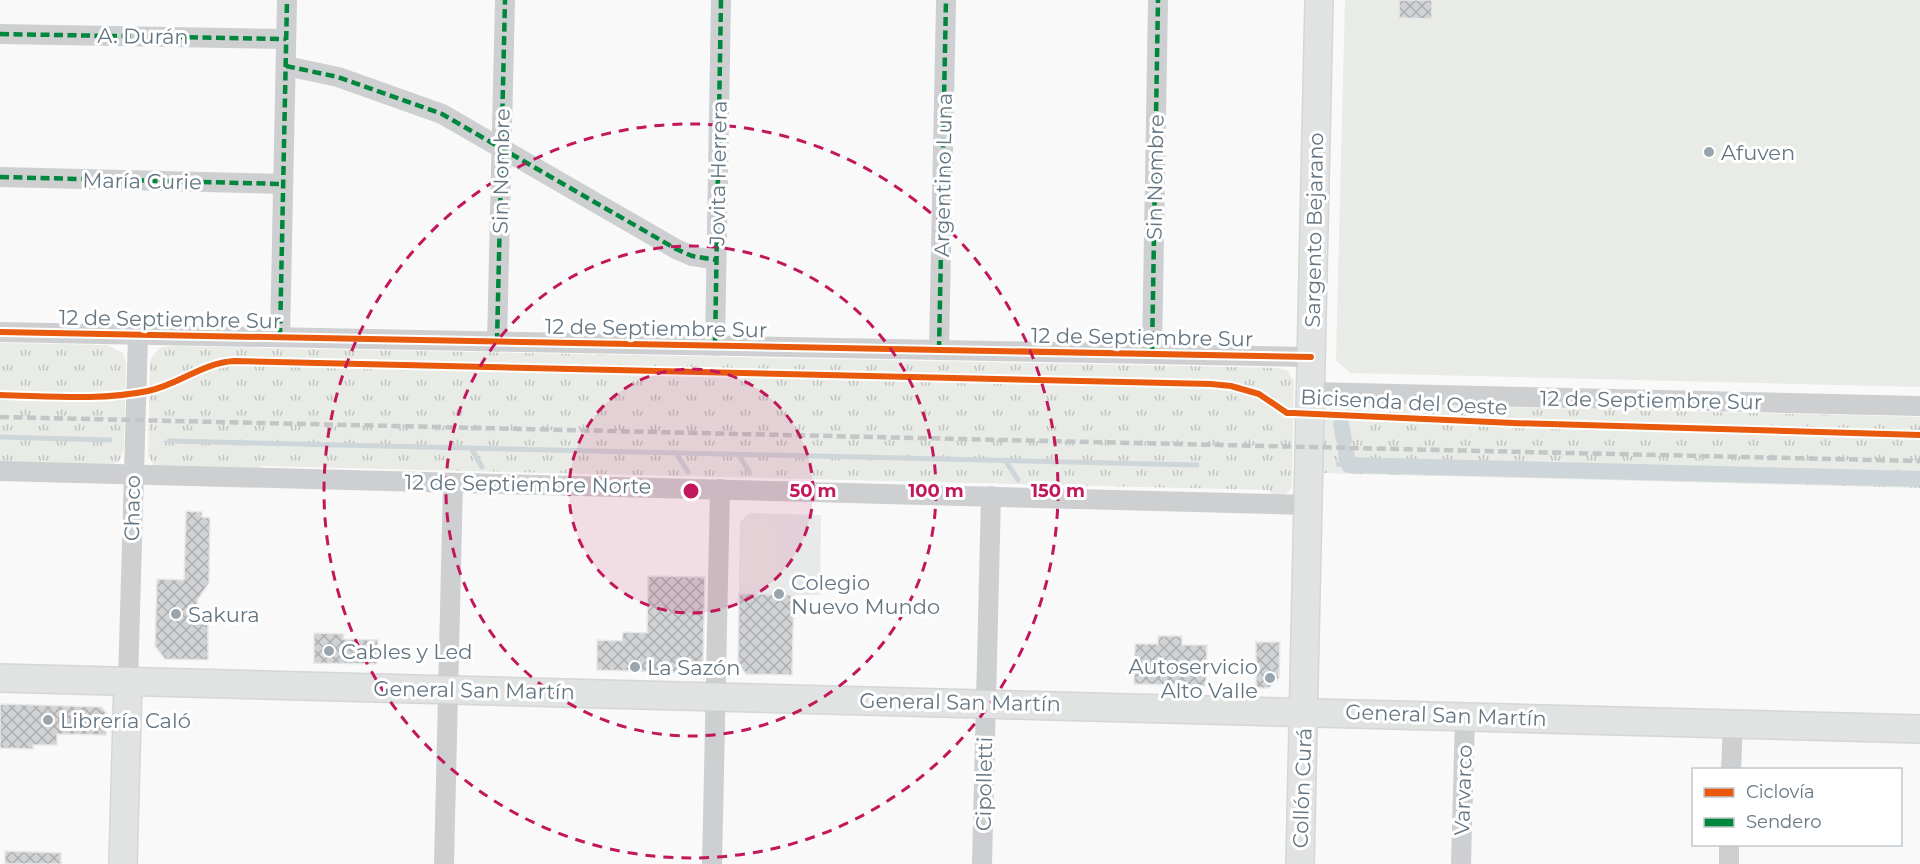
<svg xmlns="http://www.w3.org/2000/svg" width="1920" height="864" font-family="Montserrat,sans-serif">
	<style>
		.built { fill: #e8e9e9 }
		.grass { fill: url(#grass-tufts) }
		.garden { fill: #e8ebe6 }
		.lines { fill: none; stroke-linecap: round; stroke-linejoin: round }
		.stream { stroke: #ced6d9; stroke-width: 5 }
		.canal { stroke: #ced6d9; stroke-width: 16 }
		.building { fill: url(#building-cross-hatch); stroke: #e8e8e8; stroke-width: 1.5 }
		.secondary-casing { stroke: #d5d6d7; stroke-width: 30 }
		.street { stroke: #cecfd0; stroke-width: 20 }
		.secondary { stroke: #e1e2e2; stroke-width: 27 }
		.rail { stroke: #c3c5c6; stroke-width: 4.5; stroke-dasharray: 9 4.5; stroke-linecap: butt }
		.quiet { stroke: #00873e; stroke-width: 4.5; stroke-dasharray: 9 4.5; stroke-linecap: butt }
		.cycleway-casing { stroke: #fff; stroke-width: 10 }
		.cycleway { stroke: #e8590c; stroke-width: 6 }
		.ring { fill: none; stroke: #c2185b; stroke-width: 3; stroke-dasharray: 10 8 }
		.poi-dot { fill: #99a4ac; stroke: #fff; stroke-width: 2 }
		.labels { text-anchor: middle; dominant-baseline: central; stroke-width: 6; stroke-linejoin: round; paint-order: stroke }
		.street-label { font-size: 21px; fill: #657683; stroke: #fff }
		.poi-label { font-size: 21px; fill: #657683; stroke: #fff; text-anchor: start }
		.centre { fill: #c2185b; stroke: #fff; stroke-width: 3 }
		.ring-label { font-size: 18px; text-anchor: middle; font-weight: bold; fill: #c2185b; stroke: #fff; stroke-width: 6; stroke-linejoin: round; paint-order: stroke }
	</style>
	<defs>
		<pattern id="grass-tufts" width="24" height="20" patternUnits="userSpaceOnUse" patternTransform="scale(1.5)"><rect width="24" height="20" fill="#e8ebe6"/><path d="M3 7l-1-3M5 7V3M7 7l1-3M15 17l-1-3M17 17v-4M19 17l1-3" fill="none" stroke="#c0c3c0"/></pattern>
		<pattern id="building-cross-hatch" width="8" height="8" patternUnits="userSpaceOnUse" patternTransform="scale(1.5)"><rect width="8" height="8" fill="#d0d2d3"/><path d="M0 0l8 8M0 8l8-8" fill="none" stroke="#acafb1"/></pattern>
	</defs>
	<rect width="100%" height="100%" fill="#f9f9f9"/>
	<polygon class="built" points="750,513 821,515 820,595 794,595 792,675 746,674 738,664 740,522"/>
	<g class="grass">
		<polygon points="0,343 107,345 123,353 126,363 124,448 119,462 113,464 0,463"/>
		<polygon points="169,346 1279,368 1288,371 1294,381 1292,487 1284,497 1274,498 1269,490 261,466 254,471 155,467 148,456 150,360 159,348"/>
		<polygon points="1335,403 1920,417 1920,488 1321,473 1323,410"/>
	</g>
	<g class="garden">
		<polygon points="1345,0 1920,0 1920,387 1350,373 1336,360"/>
		<polygon points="740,522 774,523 773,585 739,584"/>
	</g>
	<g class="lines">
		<g class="stream">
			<polyline points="0,437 110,440"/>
			<polyline points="169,441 1197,465"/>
			<polyline points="471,448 482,467"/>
			<polyline points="676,453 688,472"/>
			<polyline points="738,454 750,473"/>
			<polyline points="1005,460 1018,480"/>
			<polyline points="1338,464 1349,465"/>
		</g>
		<g class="canal">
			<polyline points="1341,424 1344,440"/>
			<polyline points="1346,452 1349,465 1920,479"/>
		</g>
	</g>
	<g class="building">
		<polygon points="1399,0 1432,0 1432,19 1399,18"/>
		<polygon points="186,511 202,512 202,517 210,518 209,583 198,599 194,623 208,623 208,660 165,659 155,646 157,579 184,580"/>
		<polygon points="648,576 705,577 703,663 693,673 597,670 597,640 622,641 623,632 647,633"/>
		<polygon points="739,593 794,595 792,675 746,674 738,664"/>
		<polygon points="314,633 344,634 343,639 378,640 377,664 314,663"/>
		<polygon points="1158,636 1182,636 1182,645 1207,645 1206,686 1134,684 1135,644 1158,644"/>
		<polygon points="1256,642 1280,642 1279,678 1269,688 1256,688"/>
		<polygon points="0,704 101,707 107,714 106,735 57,734 57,745 33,745 33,749 0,748"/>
		<polygon points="5,851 61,853 61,864 5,864"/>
	</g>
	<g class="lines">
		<g class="secondary-casing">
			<g id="secondary">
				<polyline points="0,678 1920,729"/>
				<polyline points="123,864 128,681"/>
				<polyline points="1300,864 1319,0"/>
			</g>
		</g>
		<g class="street">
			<polyline points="0,34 286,39"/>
			<polyline points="286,66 338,77 442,114 676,249 692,256 716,260"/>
			<polyline points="0,177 283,184"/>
			<polyline points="0,332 1311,357"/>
			<polyline points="280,337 287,0"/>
			<polyline points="497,342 505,0"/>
			<polyline points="715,346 721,0"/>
			<polyline points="939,350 946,0"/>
			<polyline points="1152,354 1158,0"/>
			<polyline points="1311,392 1920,406"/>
			<polyline points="0,471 1308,505"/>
			<polyline points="128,681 138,335"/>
			<polyline points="1731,770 1733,723"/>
			<polyline points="444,864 453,483"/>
			<polyline points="712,864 720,489"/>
			<polyline points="982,864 991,496"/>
			<polyline points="1461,864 1465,716"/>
			<polyline points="1729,864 1729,844"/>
		</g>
		<use href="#secondary" class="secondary"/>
		<polyline class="rail" points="0,417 1920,461"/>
		<g class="quiet">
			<polyline points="0,34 286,39"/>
			<polyline points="286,66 338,77 442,114 676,249 692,256 716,260"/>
			<polyline points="0,177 283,184"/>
			<polyline points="280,337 287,0"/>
			<polyline points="497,342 505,0"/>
			<polyline points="715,346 721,0"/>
			<polyline points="939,350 946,0"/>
			<polyline points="1152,354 1158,0"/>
		</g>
		<g class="cycleway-casing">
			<g id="cycleway">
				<polyline points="0,332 1311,357"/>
				<path d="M0 395C49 396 99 401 148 391 178 385 202 363 234 361L1211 384 1231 386 1259 394 1287 413H1293L1513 423 1920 435"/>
			</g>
		</g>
		<use href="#cycleway" class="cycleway"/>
	</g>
	<circle cx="691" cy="491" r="122" fill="#c2185b" fill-opacity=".12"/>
	<g class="ring">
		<circle cx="691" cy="491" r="122"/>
		<circle cx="691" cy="491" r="245"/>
		<circle cx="691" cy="491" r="367"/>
	</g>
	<g class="poi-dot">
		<circle cx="1709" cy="152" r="6"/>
		<circle cx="779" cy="594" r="6"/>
		<circle cx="176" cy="614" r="6"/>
		<circle cx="329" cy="651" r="6"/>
		<circle cx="635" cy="667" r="6"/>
		<circle cx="1270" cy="678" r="6"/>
		<circle cx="48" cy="720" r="6"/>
	</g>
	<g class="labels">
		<g class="street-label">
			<text transform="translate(143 36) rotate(1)">A. Durán</text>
			<text transform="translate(501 171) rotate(-89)">Sin Nombre</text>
			<text transform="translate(718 173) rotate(-89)">Jovita Herrera</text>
			<text transform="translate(943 175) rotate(-89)">Argentino Luna</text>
			<text transform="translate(1155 177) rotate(-89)">Sin Nombre</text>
			<text transform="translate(142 181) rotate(1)">María Curie</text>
			<text transform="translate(1314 230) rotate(-89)">Sargento Bejarano</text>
			<text transform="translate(170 319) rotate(1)">12 de Septiembre Sur</text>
			<text transform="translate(656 328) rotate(1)">12 de Septiembre Sur</text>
			<text transform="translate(1142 337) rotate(1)">12 de Septiembre Sur</text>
			<text transform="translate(1651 400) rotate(1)">12 de Septiembre Sur</text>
			<text transform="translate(1404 402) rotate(3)">Bicisenda del Oeste</text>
			<text transform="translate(528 484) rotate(1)">12 de Septiembre Norte</text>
			<text transform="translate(132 508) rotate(-89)">Chaco</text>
			<text transform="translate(474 690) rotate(1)">General San Martín</text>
			<text transform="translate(960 702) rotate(1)">General San Martín</text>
			<text transform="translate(1446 715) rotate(2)">General San Martín</text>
			<text transform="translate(984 784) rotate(-89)">Cipolletti</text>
			<text transform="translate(1302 788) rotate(-88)">Collón Curá</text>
			<text transform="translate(1463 790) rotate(-88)">Varvarco</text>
		</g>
		<g class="poi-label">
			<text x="1721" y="152">Afuven</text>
			<text x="791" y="582">Colegio<tspan x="791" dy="24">Nuevo Mundo</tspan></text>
			<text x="188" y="614">Sakura</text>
			<text x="341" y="651">Cables y Led</text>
			<text x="1258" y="666" text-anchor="end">Autoservicio<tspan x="1258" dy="24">Alto Valle</tspan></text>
			<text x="647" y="667">La Sazón</text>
			<text x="60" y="720">Librería Caló</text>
		</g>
	</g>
	<circle cx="691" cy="491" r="9" class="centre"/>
	<g class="ring-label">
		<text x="813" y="497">50 m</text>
		<text x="936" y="497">100 m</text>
		<text x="1058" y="497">150 m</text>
	</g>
	<rect x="1692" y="768" width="210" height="78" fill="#ffffff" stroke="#c1c8cd" stroke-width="1.5"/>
	<rect x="1704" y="788" width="30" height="9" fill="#e8590c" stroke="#c1c8cd" stroke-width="1.5"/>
	<text x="1746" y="798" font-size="18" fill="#657683">Ciclovía</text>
	<rect x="1704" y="818" width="30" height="9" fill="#00873e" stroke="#c1c8cd" stroke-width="1.5"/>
	<text x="1746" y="828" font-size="18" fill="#657683">Sendero</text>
</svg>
